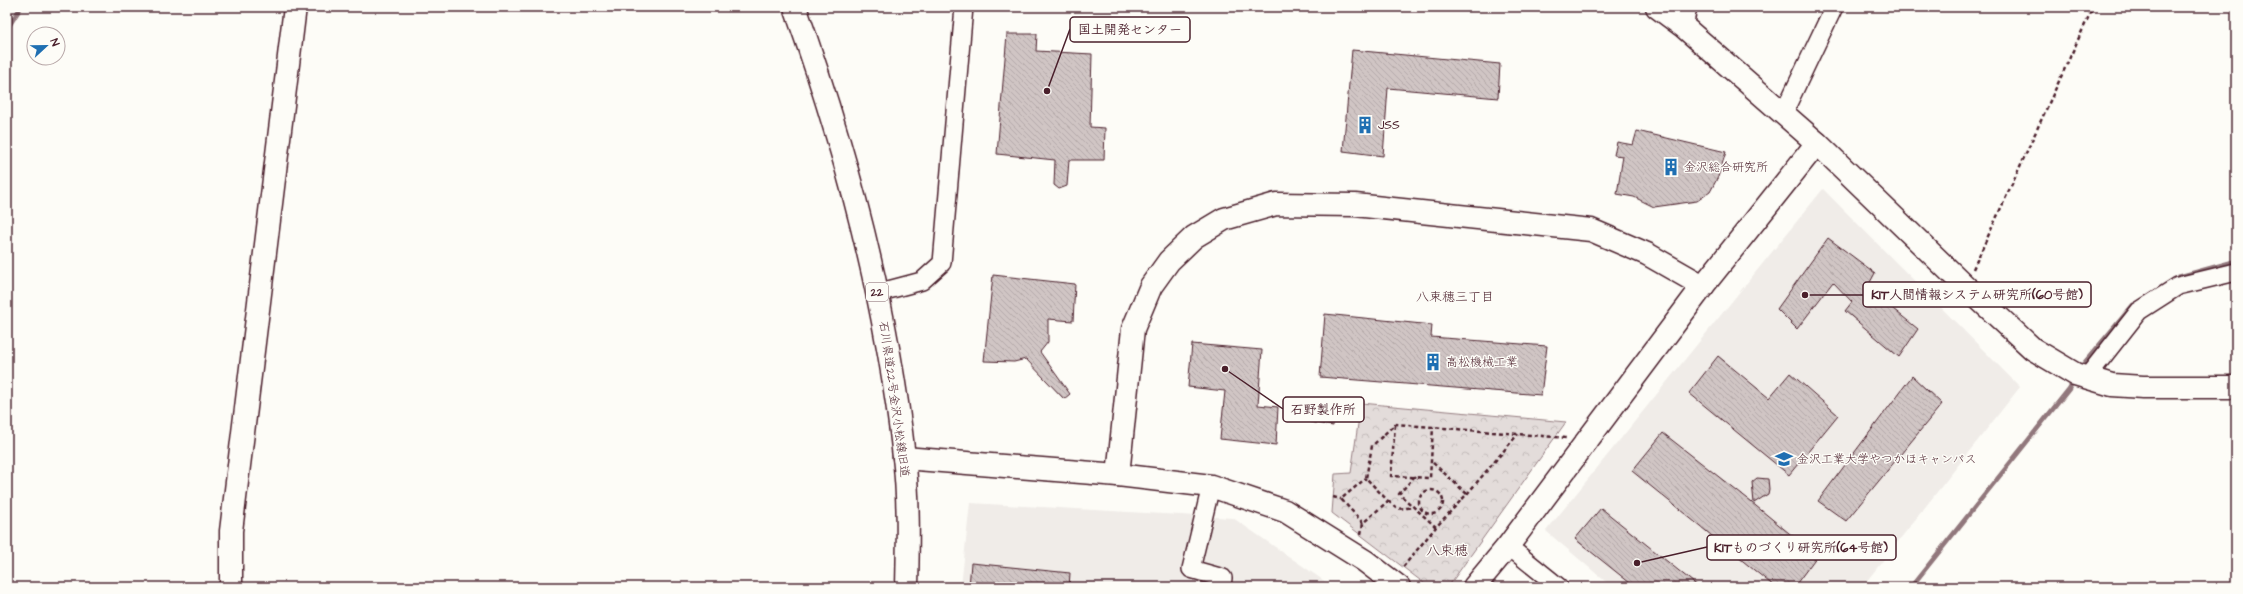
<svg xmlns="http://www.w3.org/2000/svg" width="2243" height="594" font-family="'Architects Daughter','Klee One',sans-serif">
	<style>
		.built { fill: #f0ece8 }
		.park { fill: url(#park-crowns); stroke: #967e82 }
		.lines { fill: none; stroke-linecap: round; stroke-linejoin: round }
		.stream { stroke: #91777b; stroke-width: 4.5 }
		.building { fill: url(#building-back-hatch); stroke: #4a1f2b }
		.street-casing { stroke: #4a1f2b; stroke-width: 20 }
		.secondary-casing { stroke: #4a1f2b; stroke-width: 25 }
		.primary-casing { stroke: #4a1f2b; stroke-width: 25 }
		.path { stroke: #4a1f2b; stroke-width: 2.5; stroke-dasharray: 4 3; stroke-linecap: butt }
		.street { stroke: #fdfcf7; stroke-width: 17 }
		.secondary { stroke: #fdfcf7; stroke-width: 22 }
		.primary { stroke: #fdfcf7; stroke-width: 22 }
		.labels { text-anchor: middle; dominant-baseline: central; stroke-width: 3; stroke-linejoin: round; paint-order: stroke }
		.shield { fill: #fdfcf7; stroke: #806168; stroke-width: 1 }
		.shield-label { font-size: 11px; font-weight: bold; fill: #4a1f2b }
		.poi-label { font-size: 12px; fill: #4a1f2b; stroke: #fdfcf7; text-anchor: start }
		.street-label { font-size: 12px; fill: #4a1f2b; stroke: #fdfcf7 }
		.neighbourhood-label { font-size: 13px; fill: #4a1f2b; stroke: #fdfcf7 }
		.quarter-label { font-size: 14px; fill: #4a1f2b; stroke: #fdfcf7 }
		.leader { fill: none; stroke: #4a1f2b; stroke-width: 1.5 }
		.callout-dot { fill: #4a1f2b; stroke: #fdfcf7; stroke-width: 1.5 }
		.callout { fill: #fdfcf7; stroke: #4a1f2b; stroke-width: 1.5 }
		.callout-label { font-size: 13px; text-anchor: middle; font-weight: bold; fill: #4a1f2b }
	</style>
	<defs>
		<pattern id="park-crowns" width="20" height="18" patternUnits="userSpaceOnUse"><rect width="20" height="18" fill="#e3dcda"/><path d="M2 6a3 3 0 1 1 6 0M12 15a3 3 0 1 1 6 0" fill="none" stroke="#c4bcbb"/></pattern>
		<pattern id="building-back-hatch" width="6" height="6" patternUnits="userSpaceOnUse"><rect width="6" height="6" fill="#d0c5c4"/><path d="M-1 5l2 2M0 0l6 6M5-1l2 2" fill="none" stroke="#b4a9a9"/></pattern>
	</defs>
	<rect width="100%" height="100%" fill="#fdfcf7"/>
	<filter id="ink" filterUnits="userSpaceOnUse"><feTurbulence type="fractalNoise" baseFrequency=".025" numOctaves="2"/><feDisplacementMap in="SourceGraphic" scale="8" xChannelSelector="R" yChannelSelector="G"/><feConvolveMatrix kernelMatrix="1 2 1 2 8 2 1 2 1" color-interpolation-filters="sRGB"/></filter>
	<g filter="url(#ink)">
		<g class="built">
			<polygon points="1823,189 2020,387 1862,587 1612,587 1546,531"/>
			<polygon points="970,503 1233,518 1333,587 961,587"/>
		</g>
		<polygon class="park" points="1361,403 1566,422 1448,587 1429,587 1332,513 1335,474 1351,473"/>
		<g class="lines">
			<g class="stream">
				<polyline points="7,29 21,7"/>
				<polyline points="2178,277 2236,261"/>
				<polyline points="2080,368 2133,305"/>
				<polyline points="1911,587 2069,389 2074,380"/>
			</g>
		</g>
		<g class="building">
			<polygon points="1007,34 1037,34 1036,51 1092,54 1090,127 1105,128 1104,160 1069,160 1067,186 1059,189 1054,185 1055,160 997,154"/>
			<polygon points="1352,50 1500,64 1498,98 1388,88 1383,156 1343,151"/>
			<polygon points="1637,131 1726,152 1718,177 1710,192 1697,201 1654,207 1634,197 1617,194 1623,156 1614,155 1617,142 1633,145"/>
			<polygon points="1828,238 1875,273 1867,288 1918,329 1899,357 1845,311 1852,302 1833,282 1797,329 1777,309"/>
			<polygon points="993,275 1075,284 1073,321 1048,319 1048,342 1040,352 1070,394 1064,399 1026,359 1014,362 984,361"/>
			<polygon points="1325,314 1432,325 1431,337 1547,346 1541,395 1320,377"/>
			<polygon points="1192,344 1262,350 1258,405 1278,407 1276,445 1220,439 1225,391 1188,387"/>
			<polygon points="1718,356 1769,398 1790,373 1838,415 1789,475 1689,393"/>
			<polygon points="1912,376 1942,404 1846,521 1818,501"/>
			<polygon points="1311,405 1335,407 1333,426 1310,422"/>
			<polygon points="1663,433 1756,506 1817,556 1794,587 1775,587 1632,471"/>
			<polygon points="1757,478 1768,479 1769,489 1768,494 1754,503 1752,482"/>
			<polygon points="1601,508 1699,587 1635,587 1575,539"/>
			<polygon points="971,563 1070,573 1069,587 969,587"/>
		</g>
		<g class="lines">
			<g class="street-casing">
				<g id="street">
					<polyline points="1684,27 1688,7"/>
					<polyline points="1783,114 1834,7"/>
					<polyline points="877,293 922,281 942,263 964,7"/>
					<polyline points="2087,377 2139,311 2178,286 2236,272"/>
					<polyline points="1211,486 1191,569 1223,578 1222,587"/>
					<polyline points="1508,546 1559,587"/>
				</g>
			</g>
			<g class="secondary-casing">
				<g id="secondary">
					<polyline points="1657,7 1684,27 1817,143 1965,286 2033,349 2075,374 2112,385 2143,387 2236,387"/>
					<polyline points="904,458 1118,475 1211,486 1285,511 1365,561 1399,587"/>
					<polyline points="1118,475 1133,329 1151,286 1169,261 1194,237 1224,219 1276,204 1355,205 1591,230 1647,254 1703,286"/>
					<polyline points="231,587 231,531 295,7"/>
					<polyline points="1474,587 1508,546 1703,286 1817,143"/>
				</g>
			</g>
			<g class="primary-casing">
				<path id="primary" d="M795 7C847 153 887 304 904 457 909 500 908 544 907 587"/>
			</g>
			<g class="path">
				<polyline points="1973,269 2093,7"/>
				<polyline points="1395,425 1391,476 1430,478 1433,427"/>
				<polyline points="1415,476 1399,494 1436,527 1467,494 1431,461"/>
				<circle cx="1431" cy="502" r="12"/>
				<polyline points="1467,494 1518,434"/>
				<polyline points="1333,497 1341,499"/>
				<polyline points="1388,501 1398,509 1414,507"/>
				<polyline points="1363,523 1341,499 1366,478"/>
				<polyline points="1361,534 1363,523 1388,501 1366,478 1372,446 1395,424 1567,438"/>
				<polyline points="1403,567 1436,527"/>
			</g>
			<use href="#street" class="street"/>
			<use href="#secondary" class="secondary"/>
			<use href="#primary" class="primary"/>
		</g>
	</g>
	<defs>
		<g id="building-bare" transform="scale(1.38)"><path d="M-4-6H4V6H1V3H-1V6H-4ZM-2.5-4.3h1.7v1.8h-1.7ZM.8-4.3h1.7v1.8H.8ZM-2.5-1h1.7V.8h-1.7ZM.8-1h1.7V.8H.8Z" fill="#1f6fb2" stroke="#fdfcf7" stroke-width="2.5" paint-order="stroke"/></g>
		<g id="university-bare" transform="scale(1.38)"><path d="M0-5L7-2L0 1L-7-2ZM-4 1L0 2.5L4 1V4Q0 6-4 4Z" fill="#1f6fb2" stroke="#fdfcf7" stroke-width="2.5" paint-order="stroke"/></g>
	</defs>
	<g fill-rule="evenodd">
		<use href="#building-bare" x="1365" y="125"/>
		<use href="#building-bare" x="1671" y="167"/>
		<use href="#building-bare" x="1433" y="362"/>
		<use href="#university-bare" x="1784" y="459"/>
	</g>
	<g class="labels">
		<rect class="shield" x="866" y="283" width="22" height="18" rx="3"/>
		<g class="shield-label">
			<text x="877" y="292">22</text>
		</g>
		<g class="poi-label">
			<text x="1378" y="125">JSS</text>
			<text x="1684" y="167">金沢総合研究所</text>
			<text x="1446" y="362">高松機械工業</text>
			<text x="1797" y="459">金沢工業大学やつかほキャンパス</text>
		</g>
		<g class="street-label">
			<text transform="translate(894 399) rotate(82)">石川県道22号金沢小松線旧道</text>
		</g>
		<g class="neighbourhood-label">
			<text x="1455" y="297">八束穂三丁目</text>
		</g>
		<g class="quarter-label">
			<text x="1447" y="551">八束穂</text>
		</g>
	</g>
	<path class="leader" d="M1047 91L1070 29M1805 295L1863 295M1225 369L1283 409M1637 563L1707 547"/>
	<g class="callout-dot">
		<circle cx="1047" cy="91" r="4"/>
		<circle cx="1805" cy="295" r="4"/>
		<circle cx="1225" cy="369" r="4"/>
		<circle cx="1637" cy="563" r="4"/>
	</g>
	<g class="callout">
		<rect x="1070" y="17" width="120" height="25" rx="4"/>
		<rect x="1863" y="282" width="228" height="25" rx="4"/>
		<rect x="1283" y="397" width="81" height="25" rx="4"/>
		<rect x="1707" y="535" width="189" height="25" rx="4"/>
	</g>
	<g class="callout-label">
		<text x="1130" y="34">国土開発センター</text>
		<text x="1977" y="299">KIT人間情報システム研究所(60号館)</text>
		<text x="1323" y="414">石野製作所</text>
		<text x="1801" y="552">KITものづくり研究所(64号館)</text>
	</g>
	<rect width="2243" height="594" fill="none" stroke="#fdfcf7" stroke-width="24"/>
	<rect x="12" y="12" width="2219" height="570" fill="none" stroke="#4a1f2b" stroke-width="1.5" filter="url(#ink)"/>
	<g transform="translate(46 46) rotate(68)"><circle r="19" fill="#fdfcf7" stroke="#b5a4a5"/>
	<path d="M0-3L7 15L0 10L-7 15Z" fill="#1f6fb2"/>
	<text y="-6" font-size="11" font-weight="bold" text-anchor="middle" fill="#4a1f2b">N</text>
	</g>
</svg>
